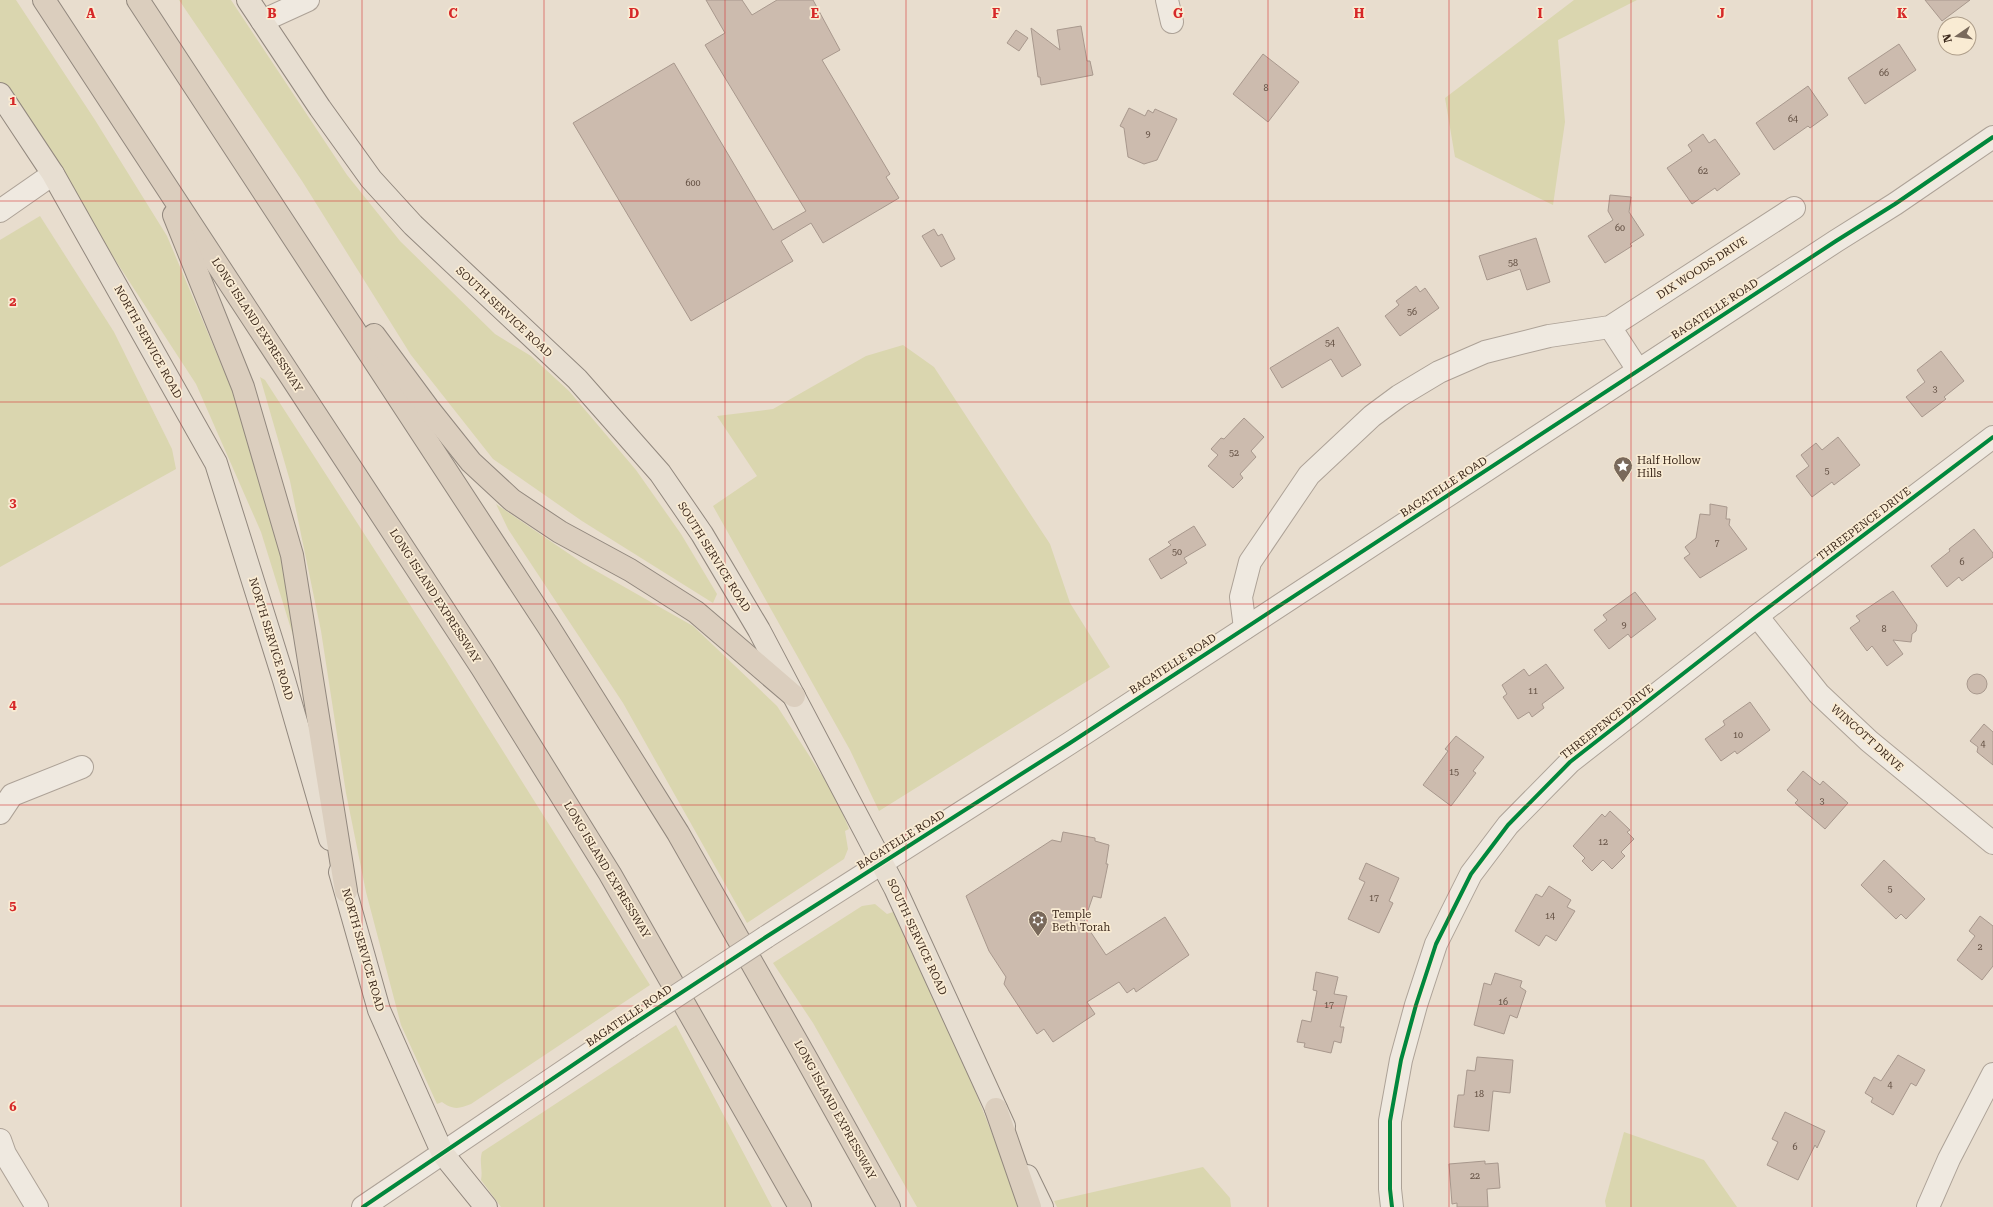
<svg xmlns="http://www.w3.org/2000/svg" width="1993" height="1207" font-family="'Roboto Serif',serif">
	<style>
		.green { fill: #dad6af }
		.building { fill: #ccbbae; stroke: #a8988d }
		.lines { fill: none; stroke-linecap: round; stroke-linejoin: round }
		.minor-casing { stroke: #ada297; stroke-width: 24 }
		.major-casing { stroke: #92887e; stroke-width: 24 }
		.highway-casing { stroke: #92887e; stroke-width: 24 }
		.minor { stroke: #efe9e0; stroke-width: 22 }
		.major { stroke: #e7ded1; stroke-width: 22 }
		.highway { stroke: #dbcebe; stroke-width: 22 }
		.minor-bridge-casing { stroke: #ada297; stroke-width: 24; stroke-linecap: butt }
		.minor-bridge { stroke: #efe9e0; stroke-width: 22 }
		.cycleway-casing { stroke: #f9ebd3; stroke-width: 6 }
		.cycleway { stroke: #00873e; stroke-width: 4 }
		.grid { fill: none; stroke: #d62828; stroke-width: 1; stroke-opacity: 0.55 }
		.labels { text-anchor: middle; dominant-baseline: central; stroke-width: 3.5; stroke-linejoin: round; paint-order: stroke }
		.number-label { font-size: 9px; fill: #614e41 }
		.street-label { font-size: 11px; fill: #3d2a1d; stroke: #f9ebd3 }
		.poi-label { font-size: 11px; fill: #3d2a1d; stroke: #f9ebd3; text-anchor: start }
		.grid-label { font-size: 13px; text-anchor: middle; font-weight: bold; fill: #d62828; stroke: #f9ebd3; stroke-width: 3.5; stroke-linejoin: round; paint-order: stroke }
	</style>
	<rect width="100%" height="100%" fill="#e8ddce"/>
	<g class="green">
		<polygon points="0,0 16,0 95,120 167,236 253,440 292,595 300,658 261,532 196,384 0,83"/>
		<polygon points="179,0 231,0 347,175 400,241 495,334 531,356 569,391 636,470 681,534 717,594 713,603 582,521 493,459 411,355 302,181"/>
		<polygon points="1574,0 1637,0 1558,40 1565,122 1553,205 1455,157 1445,98"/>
		<polygon points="40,216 114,332 172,449 176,469 0,567 0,240"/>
		<polygon points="903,345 934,367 1050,544 1070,603 1110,667 879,811 850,750 713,506 757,476 717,416 773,409 866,356"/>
		<path d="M260 377 265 380 445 659 650 985 471 1104C459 1109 453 1110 442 1102L437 1104 401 1025 366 892 346 793 321 631 290 481Z"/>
		<polygon points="496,504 584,564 693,626 777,706 836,797 849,829 845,831 848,849 844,859 747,923 623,703 508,529"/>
		<polygon points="875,904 887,914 893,912 964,1063 1021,1207 917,1207 813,1023 773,963 862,906"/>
		<path d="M676 1025 772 1207H501L481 1180C483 1170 479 1162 482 1152Z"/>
		<polygon points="1624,1132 1704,1160 1737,1207 1606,1207 1605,1201"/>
		<polygon points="1203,1167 1230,1198 1231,1207 1057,1207 1054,1201"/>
	</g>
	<g class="building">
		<polygon points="706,0 742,0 752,15 777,0 813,0 840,50 822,60 890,174 886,177 899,198 823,243 811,223 781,241 793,261 691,321 573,123 674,63 773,230 806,211 705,45 725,33"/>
		<polygon points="1925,0 1970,0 1942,21"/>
		<polygon points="1081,26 1087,61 1090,61 1093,75 1041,85 1040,77 1038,77 1031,28 1060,50 1057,30"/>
		<polygon points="1016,30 1028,38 1019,51 1007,43"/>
		<polygon points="1899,44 1916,70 1865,104 1848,78"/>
		<polygon points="1263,54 1299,82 1268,122 1233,94"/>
		<polygon points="1808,86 1828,115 1810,128 1808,126 1774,150 1756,123"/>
		<polygon points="1129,108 1145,116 1148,110 1153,113 1155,109 1177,119 1157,160 1144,164 1128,157 1124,128 1120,126"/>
		<polygon points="1703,134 1709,143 1715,139 1740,174 1717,191 1715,188 1692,204 1667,168 1692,151 1688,145"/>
		<polygon points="1610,195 1631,197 1629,212 1644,235 1630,244 1632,246 1605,263 1588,236 1613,220 1608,211"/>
		<polygon points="934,229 938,236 942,234 955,259 941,267 922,236"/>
		<polygon points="1536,238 1550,282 1527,290 1520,269 1487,280 1479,256"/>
		<polygon points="1416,286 1420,292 1425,288 1439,308 1400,336 1385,316 1399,305 1396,301"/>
		<polygon points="1338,327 1361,365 1342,377 1331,359 1282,388 1270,368"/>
		<polygon points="1941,351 1964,381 1944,397 1946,399 1922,417 1906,397 1925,382 1917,370"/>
		<polygon points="1244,418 1264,437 1251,451 1256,457 1240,474 1243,478 1233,488 1208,466 1218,455 1211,449 1221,438 1224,439"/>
		<polygon points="1838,437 1860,465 1834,485 1832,482 1812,497 1796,476 1809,466 1801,455 1816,443 1822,450"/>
		<polygon points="1710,504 1727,507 1726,519 1730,519 1729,525 1747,549 1700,578 1684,558 1690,554 1685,547 1696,538 1700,514 1710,515"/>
		<polygon points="1194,526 1206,545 1184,558 1187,563 1161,579 1149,559 1171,545 1168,542"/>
		<polygon points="1974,529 1993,553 1993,557 1962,581 1959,577 1947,587 1931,566 1950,551 1949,549"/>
		<polygon points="1893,591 1917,625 1916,631 1912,634 1911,642 1893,640 1903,654 1887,666 1872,646 1867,651 1850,628 1860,621 1856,616"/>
		<polygon points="1635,592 1656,619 1631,638 1628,634 1609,649 1594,630 1607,620 1603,615"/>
		<polygon points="1546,664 1564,688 1542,704 1544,708 1532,717 1529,712 1518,719 1503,697 1507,694 1502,685 1524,669 1529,676"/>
		<circle cx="1977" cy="684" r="10"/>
		<polygon points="1750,702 1770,730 1737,754 1735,751 1721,761 1705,739 1725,725 1723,721"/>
		<polygon points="1984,724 1993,732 1993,765 1977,752 1978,747 1970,741"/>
		<polygon points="1456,736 1484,757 1473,771 1476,773 1451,806 1423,785 1448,751 1445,749"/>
		<polygon points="1803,771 1820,785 1823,781 1848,803 1825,829 1795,803 1798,800 1787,790"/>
		<polygon points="1610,811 1630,830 1627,832 1634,839 1621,852 1625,856 1612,869 1603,860 1592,871 1582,861 1585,858 1573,846 1602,814 1605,817"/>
		<polygon points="1063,832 1095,838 1095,841 1109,845 1106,864 1108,864 1101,898 1093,896 1084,922 1106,955 1165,917 1189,955 1136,992 1134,988 1127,993 1119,982 1087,1002 1095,1014 1053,1042 1044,1029 1037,1034 1004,984 1006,977 989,951 966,896 1052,840 1061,842"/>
		<polygon points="1884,860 1925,899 1906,919 1901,914 1896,919 1861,885"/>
		<polygon points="1366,863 1399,878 1389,901 1393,903 1379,933 1348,919 1365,882 1359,879"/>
		<polygon points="1549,886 1571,900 1567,907 1575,911 1556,941 1546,935 1539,946 1515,931 1536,894 1542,897"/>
		<polygon points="1980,916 1993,926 1993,966 1982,980 1957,960 1975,936 1969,931"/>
		<polygon points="1316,972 1338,977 1334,994 1347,996 1340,1027 1344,1027 1341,1043 1334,1041 1331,1053 1304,1047 1305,1043 1297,1042 1302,1020 1311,1022 1317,991 1313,990"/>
		<polygon points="1495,973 1522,981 1520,987 1526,991 1517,1018 1510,1015 1504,1034 1474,1025 1484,983 1491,985"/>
		<polygon points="1898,1055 1925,1070 1916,1086 1911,1083 1893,1115 1871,1102 1873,1098 1865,1093 1874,1077 1881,1081"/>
		<polygon points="1477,1057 1513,1060 1510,1093 1493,1091 1489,1131 1454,1127 1458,1095 1464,1095 1467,1070 1475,1071"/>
		<polygon points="1785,1112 1825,1131 1817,1148 1815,1145 1798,1180 1767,1165 1778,1142 1772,1139"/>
		<polygon points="1485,1161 1485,1164 1498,1163 1500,1188 1487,1189 1488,1207 1457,1207 1457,1203 1452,1204 1449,1164"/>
	</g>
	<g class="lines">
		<g class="minor-casing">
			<g id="minor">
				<polyline points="1167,0 1172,22"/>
				<polyline points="262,21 308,0"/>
				<polyline points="0,211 53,174"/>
				<polyline points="1610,327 1638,370"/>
				<polyline points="1757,616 1819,694 1869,741 1993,843"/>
				<polyline points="1245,628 1241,597 1250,562 1309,475 1372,416 1399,396 1439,372 1485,352 1549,336 1610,327 1794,208"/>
				<polyline points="0,813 12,795 82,767"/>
				<polyline points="766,937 1070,743 1836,241 1895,204 1993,137"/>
				<polyline points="0,1140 5,1154 37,1207"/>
				<polyline points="363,1207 629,1027"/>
				<polyline points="1392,1207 1390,1189 1390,1121 1401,1060 1416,1005 1436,944 1471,874 1508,825 1570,762 1757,616 1993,437"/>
				<polyline points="1928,1207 1949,1159 1993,1074"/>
			</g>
		</g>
		<g class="major-casing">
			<g id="major">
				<polyline points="248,0 320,108 371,179 413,225 577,379 660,473 702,534 759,630 895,888 1004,1126"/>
				<polyline points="0,94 53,174 216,463 284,680 330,839"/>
				<polyline points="340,872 379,1010 443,1154 486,1207"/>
				<polyline points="1027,1176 1042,1207"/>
			</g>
		</g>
		<g class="highway-casing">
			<g id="highway">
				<polyline points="44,0 482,668 610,874 800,1207"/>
				<polyline points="138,0 548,626 678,833 806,1058 889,1207"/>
				<polyline points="174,215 243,387 292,555 346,891"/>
				<polyline points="374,335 428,408 471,462 512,500 560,532 630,570 696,612 794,696"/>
				<polyline points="996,1109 1030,1207"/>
			</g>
		</g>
		<use href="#minor" class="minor"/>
		<use href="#major" class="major"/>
		<use href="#highway" class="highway"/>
		<g class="minor-bridge-casing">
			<polyline id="minor-bridge" points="629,1027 766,937"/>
		</g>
		<use href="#minor-bridge" class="minor-bridge"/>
		<g class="cycleway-casing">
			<g id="cycleway">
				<polyline points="363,1207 629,1027 766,937 1070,743 1836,241 1895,204 1993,137"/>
				<polyline points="1392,1207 1390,1189 1390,1121 1401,1060 1416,1005 1436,944 1471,874 1508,825 1570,762 1757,616 1993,437"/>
			</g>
		</g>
		<use href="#cycleway" class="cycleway"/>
	</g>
	<path class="grid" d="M181 0V1207M362 0V1207M544 0V1207M725 0V1207M906 0V1207M1087 0V1207M1268 0V1207M1449 0V1207M1631 0V1207M1812 0V1207M0 201H1993M0 402H1993M0 604H1993M0 805H1993M0 1006H1993"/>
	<defs>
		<g id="sight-pin" transform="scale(1)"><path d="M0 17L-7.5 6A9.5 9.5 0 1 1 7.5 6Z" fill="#79695b" stroke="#f9ebd3"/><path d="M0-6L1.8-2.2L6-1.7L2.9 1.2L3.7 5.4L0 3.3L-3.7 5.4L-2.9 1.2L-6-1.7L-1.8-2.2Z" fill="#fff"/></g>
		<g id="synagogue-pin" transform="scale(1)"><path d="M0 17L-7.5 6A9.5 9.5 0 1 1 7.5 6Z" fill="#79695b" stroke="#f9ebd3"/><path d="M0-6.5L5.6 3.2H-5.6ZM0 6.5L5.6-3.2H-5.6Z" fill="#fff"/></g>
	</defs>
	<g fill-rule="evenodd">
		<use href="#sight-pin" x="1623" y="466"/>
		<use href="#synagogue-pin" x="1038" y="920"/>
	</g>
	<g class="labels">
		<g class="number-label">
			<text x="1884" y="73">66</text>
			<text x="1266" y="88">8</text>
			<text x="1793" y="119">64</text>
			<text x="1148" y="134">9</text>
			<text x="1703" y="171">62</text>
			<text x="693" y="183">600</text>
			<text x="1620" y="228">60</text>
			<text x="1513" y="263">58</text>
			<text x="1412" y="312">56</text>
			<text x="1330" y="343">54</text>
			<text x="1935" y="389">3</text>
			<text x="1234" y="453">52</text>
			<text x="1827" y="471">5</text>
			<text x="1717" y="543">7</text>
			<text x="1177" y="552">50</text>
			<text x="1962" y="562">6</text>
			<text x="1624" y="625">9</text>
			<text x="1884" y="629">8</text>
			<text x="1533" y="691">11</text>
			<text x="1738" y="735">10</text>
			<text x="1983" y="744">4</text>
			<text x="1454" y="772">15</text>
			<text x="1822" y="801">3</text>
			<text x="1603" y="842">12</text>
			<text x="1890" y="889">5</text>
			<text x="1374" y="898">17</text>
			<text x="1550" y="916">14</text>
			<text x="1980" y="947">2</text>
			<text x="1503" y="1002">16</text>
			<text x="1329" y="1005">17</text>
			<text x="1890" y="1085">4</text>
			<text x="1479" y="1094">18</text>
			<text x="1795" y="1147">6</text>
			<text x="1475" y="1176">22</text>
		</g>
		<g class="street-label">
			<text transform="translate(1702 268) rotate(-33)">DIX WOODS DRIVE</text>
			<text transform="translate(1715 309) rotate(-33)">BAGATELLE ROAD</text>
			<text transform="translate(504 312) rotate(43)">SOUTH SERVICE ROAD</text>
			<text transform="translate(257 325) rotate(57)">LONG ISLAND EXPRESSWAY</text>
			<text transform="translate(148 342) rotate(61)">NORTH SERVICE ROAD</text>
			<text transform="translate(1444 487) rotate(-33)">BAGATELLE ROAD</text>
			<text transform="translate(1864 524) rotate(-37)">THREEPENCE DRIVE</text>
			<text transform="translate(714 557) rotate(58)">SOUTH SERVICE ROAD</text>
			<text transform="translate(435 596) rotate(57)">LONG ISLAND EXPRESSWAY</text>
			<text transform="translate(271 639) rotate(73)">NORTH SERVICE ROAD</text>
			<text transform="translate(1173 664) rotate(-33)">BAGATELLE ROAD</text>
			<text transform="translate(1607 722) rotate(-38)">THREEPENCE DRIVE</text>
			<text transform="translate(1867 738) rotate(42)">WINCOTT DRIVE</text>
			<text transform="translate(901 840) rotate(-32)">BAGATELLE ROAD</text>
			<text transform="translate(607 870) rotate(59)">LONG ISLAND EXPRESSWAY</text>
			<text transform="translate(917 937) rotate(65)">SOUTH SERVICE ROAD</text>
			<text transform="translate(363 950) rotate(74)">NORTH SERVICE ROAD</text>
			<text transform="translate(629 1016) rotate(-34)">BAGATELLE ROAD</text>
			<text transform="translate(835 1110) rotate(61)">LONG ISLAND EXPRESSWAY</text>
		</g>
		<g class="poi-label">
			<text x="1637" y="460">Half Hollow<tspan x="1637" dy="13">Hills</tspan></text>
			<text x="1052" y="914">Temple<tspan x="1052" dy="13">Beth Torah</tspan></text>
		</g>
	</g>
	<g class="grid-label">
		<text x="91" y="18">A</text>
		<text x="272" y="18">B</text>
		<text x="453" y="18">C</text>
		<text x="634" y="18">D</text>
		<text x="815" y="18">E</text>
		<text x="996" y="18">F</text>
		<text x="1178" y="18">G</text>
		<text x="1359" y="18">H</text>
		<text x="1540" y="18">I</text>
		<text x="1721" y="18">J</text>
		<text x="1902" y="18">K</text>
		<text x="13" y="105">1</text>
		<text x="13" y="306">2</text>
		<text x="13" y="507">3</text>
		<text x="13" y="709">4</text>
		<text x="13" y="910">5</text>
		<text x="13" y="1111">6</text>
	</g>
	<g transform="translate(1957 36) rotate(257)"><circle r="19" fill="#f9ebd3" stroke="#ae9e8a"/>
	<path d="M0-3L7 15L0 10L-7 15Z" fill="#79695b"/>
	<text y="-6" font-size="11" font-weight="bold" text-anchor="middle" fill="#3d2a1d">N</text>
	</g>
</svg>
